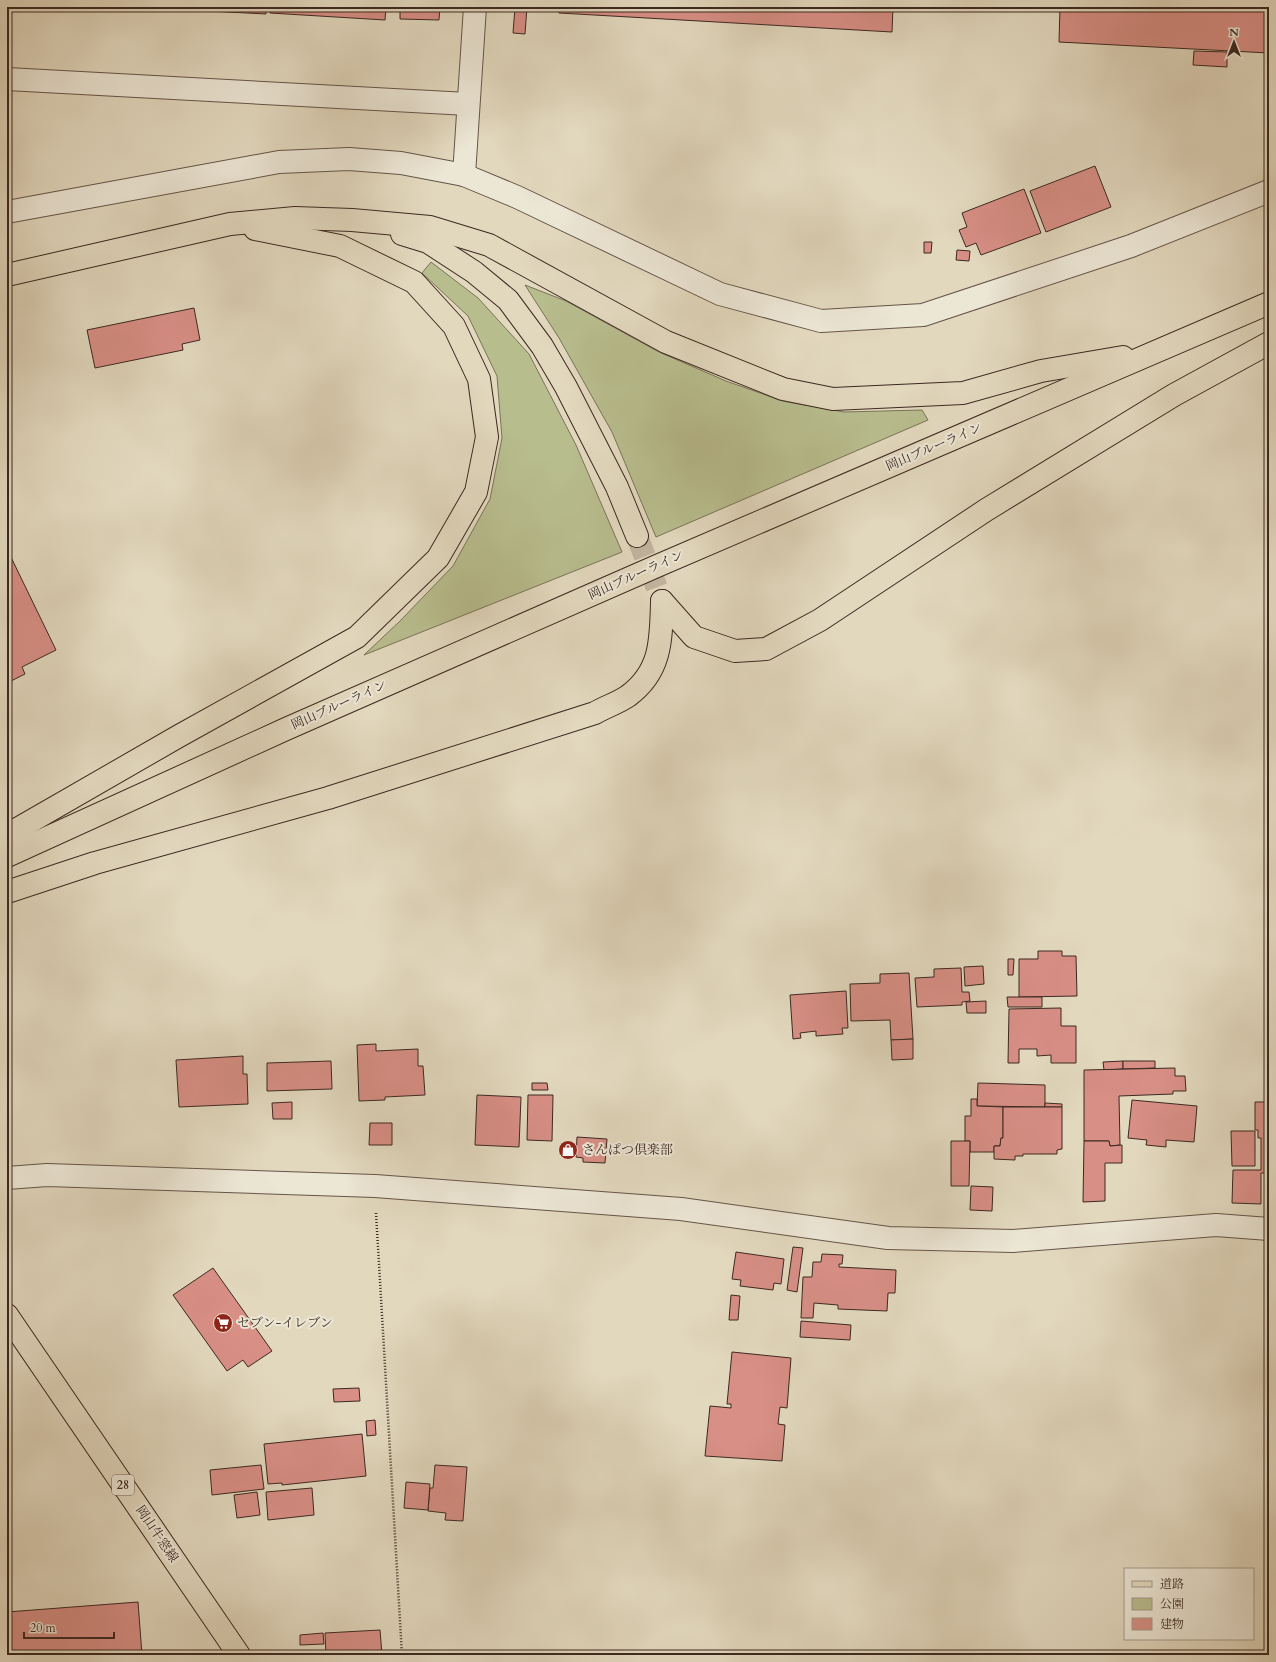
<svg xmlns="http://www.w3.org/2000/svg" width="1276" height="1662" font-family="Cardo,'Noto Serif JP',serif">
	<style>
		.green { fill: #b8bd8e; stroke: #7a7358 }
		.building { fill: #d88f86; stroke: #3c2921 }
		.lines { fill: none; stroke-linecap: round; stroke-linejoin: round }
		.major-tunnel { stroke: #c1b59f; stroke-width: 22; stroke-dasharray: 22 11; stroke-linecap: butt }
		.minor-casing { stroke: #665548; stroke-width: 24 }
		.major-casing { stroke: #3c2921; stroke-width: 24 }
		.path { stroke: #3c2921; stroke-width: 2.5; stroke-dasharray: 1 2; stroke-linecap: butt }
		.minor { stroke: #ece6d5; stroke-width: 22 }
		.major { stroke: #e2d8be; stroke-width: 22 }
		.labels { text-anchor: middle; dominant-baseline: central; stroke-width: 4; stroke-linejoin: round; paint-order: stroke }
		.shield { fill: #ece6d5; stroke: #716257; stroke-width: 1 }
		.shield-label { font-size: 12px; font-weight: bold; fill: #3c2921 }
		.street-label { font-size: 13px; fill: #3c2921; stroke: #ece6d5 }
		.poi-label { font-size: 13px; fill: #3c2921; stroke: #ece6d5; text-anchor: start }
	</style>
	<rect width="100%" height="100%" fill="#e2d8be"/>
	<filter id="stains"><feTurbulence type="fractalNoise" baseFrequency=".005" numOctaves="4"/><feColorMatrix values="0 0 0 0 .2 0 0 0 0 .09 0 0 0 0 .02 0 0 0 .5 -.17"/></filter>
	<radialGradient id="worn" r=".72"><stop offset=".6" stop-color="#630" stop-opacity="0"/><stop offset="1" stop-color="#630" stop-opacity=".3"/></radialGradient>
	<g class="green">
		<polygon points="431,262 478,298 529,354 576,445 622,552 364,655 400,621 453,566 490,499 502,438 497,376 468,316 422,273"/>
		<polygon points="525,285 566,301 659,352 726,381 783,401 844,412 922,410 928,420 656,537 612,432 559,338"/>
	</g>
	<g class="building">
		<polygon points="150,7 266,7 266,14 150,8"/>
		<polygon points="270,7 386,7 385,20 270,13"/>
		<polygon points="400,7 440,7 439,20 400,19"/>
		<polygon points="515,7 527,7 525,34 513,33"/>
		<polygon points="559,7 893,7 892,32 559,13"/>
		<polygon points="1060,7 1269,7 1269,53 1059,42"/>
		<polygon points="1194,51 1227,52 1227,67 1193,65"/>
		<polygon points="1095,166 1111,207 1046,232 1030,191"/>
		<polygon points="1024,189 1041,233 981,255 976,243 966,247 959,230 967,227 962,213"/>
		<polygon points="924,242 932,242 931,253 924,253"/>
		<polygon points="957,250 970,251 969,261 956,260"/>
		<polygon points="194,308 200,340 182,344 183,350 95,368 87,330"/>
		<polygon points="7,549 56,650 22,667 25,674 7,683"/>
		<polygon points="1038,951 1062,951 1062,956 1076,956 1077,996 1019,997 1019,959 1038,959"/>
		<polygon points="1008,959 1014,959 1013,975 1008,975"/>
		<polygon points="983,966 984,984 965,986 964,967"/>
		<polygon points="961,968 962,992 969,992 970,1001 962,1002 962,1005 917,1007 915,978 934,977 934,969"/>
		<polygon points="909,973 913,1039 891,1040 890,1020 851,1021 850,984 880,983 880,974"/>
		<polygon points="846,991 848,1028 842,1028 843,1034 816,1036 816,1031 800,1033 801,1038 793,1039 790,995"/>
		<polygon points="1007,997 1042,997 1042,1007 1008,1007"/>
		<polygon points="986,1001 986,1013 967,1013 966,1002"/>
		<polygon points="1061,1008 1061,1026 1076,1026 1076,1063 1051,1063 1051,1055 1037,1056 1037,1049 1019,1049 1019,1063 1008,1063 1009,1009"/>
		<polygon points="7,1009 9,1009 10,1049 7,1049"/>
		<polygon points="913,1039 913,1059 892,1060 891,1040"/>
		<polygon points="376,1044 376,1051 418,1049 418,1066 423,1066 425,1095 385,1097 385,1100 359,1101 357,1045"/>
		<polygon points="243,1056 243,1074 247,1074 248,1104 179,1107 176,1060"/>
		<polygon points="331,1061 332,1089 267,1091 267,1063"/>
		<polygon points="1123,1061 1123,1069 1104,1070 1103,1062"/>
		<polygon points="1123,1061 1155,1061 1155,1068 1123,1069"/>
		<polygon points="1175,1068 1175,1076 1185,1076 1186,1091 1173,1091 1173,1094 1119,1096 1120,1145 1110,1146 1109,1141 1084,1141 1084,1070"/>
		<polygon points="532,1083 547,1083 548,1090 532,1090"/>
		<polygon points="978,1083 1045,1085 1045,1107 977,1106"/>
		<polygon points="477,1095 521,1097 519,1147 475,1145"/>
		<polygon points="528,1095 553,1095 552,1141 527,1140"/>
		<polygon points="971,1099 977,1099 977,1106 1003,1107 1003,1138 1001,1138 1000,1146 994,1146 994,1152 970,1152 970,1141 965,1141 965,1116 971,1116"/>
		<polygon points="1132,1100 1197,1106 1194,1142 1166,1140 1166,1147 1146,1145 1147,1140 1128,1138"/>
		<polygon points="292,1102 292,1119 273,1119 272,1103"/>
		<polygon points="1255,1102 1269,1102 1269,1173 1261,1173 1261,1204 1232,1203 1233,1170 1261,1170 1261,1138 1258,1138 1258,1130 1255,1130"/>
		<polygon points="1045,1103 1062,1104 1062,1107 1045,1107"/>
		<polygon points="1003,1107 1062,1107 1062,1149 1057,1150 1057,1154 1023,1154 1023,1156 1015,1156 1015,1160 994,1159 994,1146 1000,1146 1001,1138 1003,1138"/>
		<polygon points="370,1123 392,1123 392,1145 369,1145"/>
		<polygon points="1231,1131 1255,1131 1255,1166 1232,1166"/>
		<polygon points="577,1137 607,1139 605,1163 583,1162 583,1158 576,1157"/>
		<polygon points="951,1141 970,1141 969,1186 951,1186"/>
		<polygon points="1084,1141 1109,1141 1110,1146 1122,1145 1122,1163 1105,1163 1105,1201 1083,1202"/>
		<polygon points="971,1186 993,1187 992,1211 970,1210"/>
		<polygon points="793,1247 803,1248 797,1292 787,1290"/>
		<polygon points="736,1252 784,1259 781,1284 774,1283 773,1290 740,1286 741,1280 732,1279"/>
		<polygon points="822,1254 843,1255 842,1264 839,1264 839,1267 896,1270 895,1293 888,1293 887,1311 838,1309 838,1305 814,1303 813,1318 801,1318 803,1277 812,1277 813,1262 821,1262"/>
		<polygon points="213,1268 272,1351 248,1367 243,1360 227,1371 173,1295"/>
		<polygon points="731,1295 740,1296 738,1320 729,1320"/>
		<polygon points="801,1321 851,1325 850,1340 800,1337"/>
		<polygon points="732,1352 791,1358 787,1408 780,1407 778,1424 785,1425 782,1461 705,1456 710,1406 731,1408 731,1404 727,1404"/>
		<polygon points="359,1388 360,1401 334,1402 333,1389"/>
		<polygon points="375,1420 376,1435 367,1436 366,1421"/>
		<polygon points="362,1434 366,1476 282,1485 282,1483 268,1484 264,1444"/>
		<polygon points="261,1465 264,1489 212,1495 210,1470"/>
		<polygon points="435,1465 467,1467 463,1521 445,1520 446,1513 428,1511 430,1488 433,1488"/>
		<polygon points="406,1482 430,1484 428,1510 404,1508"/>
		<polygon points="312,1488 314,1515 268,1520 266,1492"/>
		<polygon points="257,1492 260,1515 237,1518 234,1495"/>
		<polygon points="138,1602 142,1655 7,1655 7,1612"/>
		<polygon points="380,1630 382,1655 326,1655 325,1633"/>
		<polygon points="323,1633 324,1644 300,1645 300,1635"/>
	</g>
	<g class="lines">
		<polyline class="major-tunnel" points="637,536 662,601"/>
		<g class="minor-casing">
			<g id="minor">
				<polyline points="7,79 468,104"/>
				<polyline points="464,175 475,7"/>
				<polyline points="7,212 279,162 349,159 401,163 464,175 517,197 720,294 821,321 923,315 1131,246 1269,191"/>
				<polyline points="7,1178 47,1175 375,1186 681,1209 888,1238 1013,1241 1216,1225 1269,1229"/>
			</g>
		</g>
		<g class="major-casing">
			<g id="major">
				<polyline points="402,234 428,242 474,272 508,300 542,346 566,387 617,487 637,536"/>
				<polyline points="7,275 230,224 295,218 352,220 430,227 489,245 666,342 783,389 833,399 963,393 1041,371 1123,357"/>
				<polyline points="662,601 694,637 735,651 766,649 820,620 986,510 1174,395 1269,343"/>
				<polyline points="7,835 179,736 357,637 438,558 476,492 487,437 479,379 454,326 414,282 340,246 255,229"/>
				<polyline points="7,856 286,729 657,566 1269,303"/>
				<path d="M7 892 95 863 328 798 595 713C605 707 618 703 628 696 662 671 661 639 662 601"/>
				<polyline points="7,1315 239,1655"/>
			</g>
		</g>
		<polyline class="path" points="376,1213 402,1655"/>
		<use href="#minor" class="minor"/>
		<use href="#major" class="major"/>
	</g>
	<defs>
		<g id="shop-disc" transform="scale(1)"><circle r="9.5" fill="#8f2418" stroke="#ece6d5"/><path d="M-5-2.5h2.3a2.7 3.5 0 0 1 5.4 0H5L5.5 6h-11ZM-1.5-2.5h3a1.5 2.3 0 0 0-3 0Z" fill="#fff"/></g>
		<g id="supermarket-disc" transform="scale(1)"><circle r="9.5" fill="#8f2418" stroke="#ece6d5"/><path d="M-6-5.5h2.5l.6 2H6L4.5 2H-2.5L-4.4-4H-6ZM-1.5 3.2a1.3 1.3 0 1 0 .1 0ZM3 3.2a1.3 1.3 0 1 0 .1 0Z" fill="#fff"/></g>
	</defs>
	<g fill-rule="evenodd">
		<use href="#shop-disc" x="568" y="1150"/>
		<use href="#supermarket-disc" x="223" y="1323"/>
	</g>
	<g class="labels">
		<rect class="shield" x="112" y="1475" width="22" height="20" rx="3"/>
		<g class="shield-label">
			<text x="123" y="1485">28</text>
		</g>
		<g class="street-label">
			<text transform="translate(934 447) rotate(-23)">岡山ブルーライン</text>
			<text transform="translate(636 575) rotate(-24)">岡山ブルーライン</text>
			<text transform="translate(339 705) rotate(-24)">岡山ブルーライン</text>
			<text transform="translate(157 1534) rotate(56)">岡山牛窓線</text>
		</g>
		<g class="poi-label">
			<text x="582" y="1150">さんぱつ倶楽部</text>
			<text x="237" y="1323">セブン-イレブン</text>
		</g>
	</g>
	<rect width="1276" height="1662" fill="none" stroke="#e2d8be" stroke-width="24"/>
	<rect x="8" y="8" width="1260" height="1646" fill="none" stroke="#3c2921" stroke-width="2"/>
	<rect x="12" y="12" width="1252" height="1638" fill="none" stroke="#3c2921"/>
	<rect x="1124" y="1568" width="130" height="72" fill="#ece6d5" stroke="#a69a8d"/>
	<rect x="1132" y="1581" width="20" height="6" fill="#e2d8be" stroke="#a69a8d"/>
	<text x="1160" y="1588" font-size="12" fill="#3c2921">道路</text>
	<rect x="1132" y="1598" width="20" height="12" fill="#b8bd8e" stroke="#a69a8d"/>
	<text x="1160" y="1608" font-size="12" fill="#3c2921">公園</text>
	<rect x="1132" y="1618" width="20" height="12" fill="#d88f86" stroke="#a69a8d"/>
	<text x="1160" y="1628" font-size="12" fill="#3c2921">建物</text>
	<g transform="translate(1234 42)" stroke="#ece6d5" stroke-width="3" paint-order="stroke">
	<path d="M0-3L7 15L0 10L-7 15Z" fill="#3c2921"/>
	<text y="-6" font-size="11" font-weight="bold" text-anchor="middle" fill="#3c2921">N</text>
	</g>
	<path d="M24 1632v6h90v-6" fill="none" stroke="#3c2921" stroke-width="2"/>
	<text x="30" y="1632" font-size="12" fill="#3c2921" stroke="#ece6d5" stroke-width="3" paint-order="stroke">20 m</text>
	<rect width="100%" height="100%" filter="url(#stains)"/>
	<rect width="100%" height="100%" fill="url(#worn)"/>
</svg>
